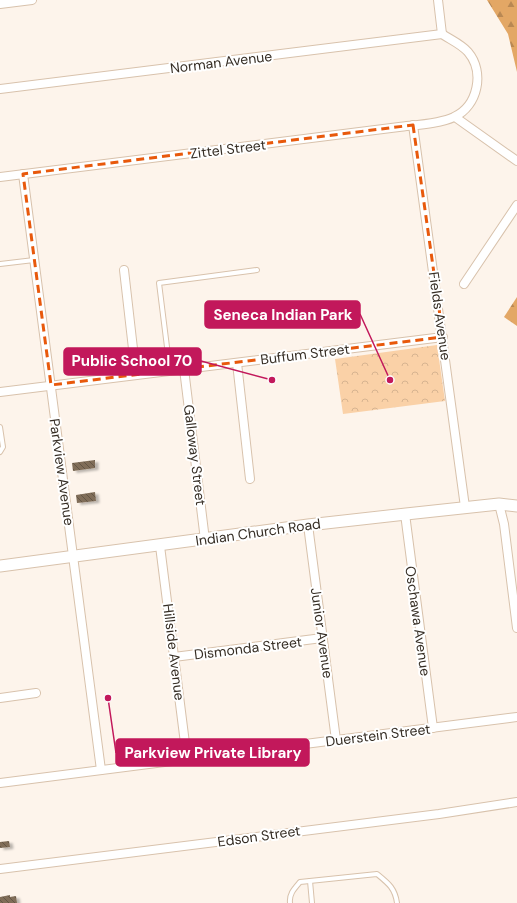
<svg xmlns="http://www.w3.org/2000/svg" width="517" height="903" font-family="'DM Sans',sans-serif">
	<style>
		.forest { fill: url(#forest-firs) }
		.park { fill: url(#park-crowns) }
		.building { fill: url(#building-back-hatch); filter: url(#shadow) }
		.lines { fill: none; stroke-linecap: round; stroke-linejoin: round }
		.lane-casing { stroke: #d8c2ac; stroke-width: 6 }
		.street-casing { stroke: #d8c2ac; stroke-width: 10 }
		.secondary-casing { stroke: #d8c2ac; stroke-width: 13 }
		.lane { stroke: #fff; stroke-width: 4 }
		.street { stroke: #fff; stroke-width: 8 }
		.secondary { stroke: #fff; stroke-width: 11 }
		.marked { fill: none; stroke: #e8590c; stroke-width: 3; stroke-dasharray: 8 5; stroke-linejoin: round }
		.labels { text-anchor: middle; dominant-baseline: central; stroke-width: 4; stroke-linejoin: round; paint-order: stroke }
		.street-label { font-size: 14px; fill: #352d24; stroke: #fff }
		.leader { fill: none; stroke: #c2185b; stroke-width: 1.5 }
		.callout-dot { fill: #c2185b; stroke: #fff; stroke-width: 1.5 }
		.callout { fill: #c2185b; stroke: #c2185b; stroke-width: 1.5 }
		.callout-label { font-size: 15px; text-anchor: middle; font-weight: bold; fill: #fff }
	</style>
	<defs>
		<pattern id="forest-firs" width="22" height="20" patternUnits="userSpaceOnUse"><rect width="22" height="20" fill="#e3a765"/><path d="M5 1l3.5 6h-7zM16 11l3.5 6h-7z" fill="#b98853"/></pattern>
		<pattern id="park-crowns" width="20" height="18" patternUnits="userSpaceOnUse"><rect width="20" height="18" fill="#fad1a7"/><path d="M2 6a3 3 0 1 1 6 0M12 15a3 3 0 1 1 6 0" fill="none" stroke="#d7b490"/></pattern>
		<pattern id="building-back-hatch" width="6" height="6" patternUnits="userSpaceOnUse"><rect width="6" height="6" fill="#806d58"/><path d="M-1 5l2 2M0 0l6 6M5-1l2 2" fill="none" stroke="#645545"/></pattern>
		<filter id="shadow"><feDropShadow dx="3.5" dy="2" stdDeviation="1" flood-color="#0004"/></filter>
	</defs>
	<rect width="100%" height="100%" fill="#fdf4eb"/>
	<g class="forest">
		<polygon points="487,0 517,0 517,72 508,34"/>
		<polygon points="517,297 517,326 504,317"/>
	</g>
	<polygon class="park" points="437,345 445,401 343,414 335,359"/>
	<g class="building">
		<polygon points="95,460 95,468 73,471 72,463"/>
		<polygon points="95,492 96,501 77,503 76,495"/>
		<polygon points="9,841 10,847 0,848 0,842"/>
		<polygon points="10,895 10,897 16,896 17,903 0,903 0,897"/>
	</g>
	<g class="lines">
		<g class="lane-casing">
			<g id="lane">
				<polyline points="0,264 34,260"/>
				<polyline points="170,371 159,283 257,270"/>
				<polyline points="0,427 3,447 0,452"/>
				<polyline points="310,881 312,903"/>
				<path d="M290 903C289 894 294 889 300 882L377 874C388 883 395 888 397 903"/>
			</g>
		</g>
		<g class="street-casing">
			<g id="street">
				<polyline points="438,0 442,34"/>
				<polyline points="0,4 32,0"/>
				<polyline points="0,89 442,34"/>
				<polyline points="455,117 517,161"/>
				<polyline points="413,125 465,507"/>
				<polyline points="23,174 101,770"/>
				<path d="M0 177 399 127C415 125 440 124 454 117 478 106 485 72 468 52 461 44 451 40 442 34"/>
				<polyline points="124,270 136,375"/>
				<polyline points="464,284 517,205"/>
				<polyline points="237,363 250,479"/>
				<polyline points="184,369 205,540"/>
				<polyline points="0,392 443,337"/>
				<polyline points="499,504 504,524 517,628"/>
				<polyline points="405,514 433,728"/>
				<polyline points="308,525 336,740"/>
				<polyline points="160,546 187,759"/>
				<polyline points="174,657 322,638"/>
				<polyline points="0,698 36,693"/>
				<polyline points="0,783 517,717"/>
				<polyline points="0,869 439,814 517,802"/>
			</g>
		</g>
		<g class="secondary-casing">
			<polyline id="secondary" points="0,566 308,525 406,514 499,504 517,506"/>
		</g>
		<use href="#lane" class="lane"/>
		<use href="#street" class="street"/>
		<use href="#secondary" class="secondary"/>
	</g>
	<path class="marked" d="M413 125 443 337 51 385 23 174Z"/>
	<g class="labels">
		<g class="street-label">
			<text transform="translate(221 62) rotate(-7)">Norman Avenue</text>
			<text transform="translate(228 149) rotate(-7)">Zittel Street</text>
			<text transform="translate(440 316) rotate(82)">Fields Avenue</text>
			<text transform="translate(305 354) rotate(-7)">Buffum Street</text>
			<text transform="translate(195 455) rotate(83)">Galloway Street</text>
			<text transform="translate(62 472) rotate(82)">Parkview Avenue</text>
			<text transform="translate(258 532) rotate(-8)">Indian Church Road</text>
			<text transform="translate(418 621) rotate(82)">Oschawa Avenue</text>
			<text transform="translate(322 633) rotate(82)">Junior Avenue</text>
			<text transform="translate(248 648) rotate(-7)">Dismonda Street</text>
			<text transform="translate(174 652) rotate(83)">Hillside Avenue</text>
			<text transform="translate(378 735) rotate(-7)">Duerstein Street</text>
			<text transform="translate(259 836) rotate(-8)">Edson Street</text>
		</g>
	</g>
	<path class="leader" d="M390 380L360 314M272 380L201 361M108 698L116 753"/>
	<g class="callout-dot">
		<circle cx="390" cy="380" r="4"/>
		<circle cx="272" cy="380" r="4"/>
		<circle cx="108" cy="698" r="4"/>
	</g>
	<g class="callout">
		<rect x="205" y="301" width="155" height="27" rx="4"/>
		<rect x="64" y="348" width="137" height="27" rx="4"/>
		<rect x="116" y="739" width="193" height="27" rx="4"/>
	</g>
	<g class="callout-label">
		<text x="283" y="320">Seneca Indian Park</text>
		<text x="132" y="366">Public School 70</text>
		<text x="213" y="758">Parkview Private Library</text>
	</g>
</svg>
